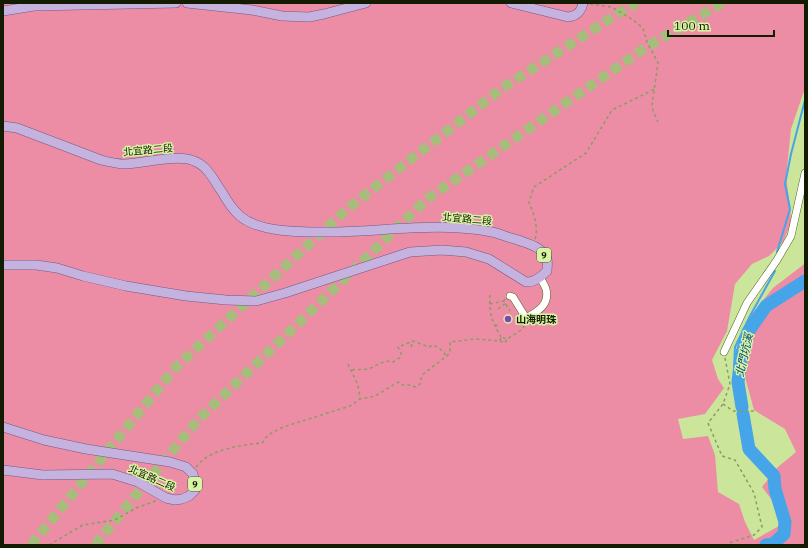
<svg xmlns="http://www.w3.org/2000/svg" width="808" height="548" font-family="'IBM Plex Serif','Noto Sans TC',serif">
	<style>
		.green { fill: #ed8ca5 }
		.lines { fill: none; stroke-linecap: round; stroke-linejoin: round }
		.stream { stroke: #46a4e9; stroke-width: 2 }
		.river { stroke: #46a4e9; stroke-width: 13 }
		.highway-tunnel { stroke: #a6bd7b; stroke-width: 10; stroke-dasharray: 10 5; stroke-linecap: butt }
		.minor-casing { stroke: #4c6116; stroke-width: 8 }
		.major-casing { stroke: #6e5b83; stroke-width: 10 }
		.path { stroke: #899d63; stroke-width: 1.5; stroke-dasharray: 3 3; stroke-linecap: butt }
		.minor { stroke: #fff; stroke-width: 7 }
		.major { stroke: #c5b2df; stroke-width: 9 }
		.poi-dot { fill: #8145bb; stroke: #d8f2a6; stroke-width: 1.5 }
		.labels { text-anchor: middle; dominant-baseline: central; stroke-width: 3; stroke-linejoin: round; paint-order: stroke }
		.shield { fill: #d8f2a6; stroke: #4e5c32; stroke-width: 1 }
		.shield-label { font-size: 9px; font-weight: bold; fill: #131b00 }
		.street-label { font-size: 10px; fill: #131b00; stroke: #d8f2a6 }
		.poi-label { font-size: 10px; font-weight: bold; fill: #131b00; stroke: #d8f2a6; text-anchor: start }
		.water-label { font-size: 11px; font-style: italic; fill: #014d7a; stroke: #d8f2a6 }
	</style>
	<rect width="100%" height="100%" fill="#cbe59a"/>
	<polygon class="green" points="3,3 805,3 805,88 791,129 786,178 790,205 791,223 783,242 769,256 752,264 735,284 727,331 712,360 718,379 724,388 705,414 678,419 683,439 708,436 715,455 718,492 739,504 745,522 754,540 788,521 762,487 778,467 796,452 785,429 754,410 745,377 740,338 751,315 773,288 803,265 805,262 805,545 3,545"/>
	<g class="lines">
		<g class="stream">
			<polyline points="777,252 790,209 785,184 791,154 805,100"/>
			<polyline points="738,382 734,369 735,347 750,316 775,271"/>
		</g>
		<g class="river">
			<polyline points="742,407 738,382 741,356 748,332 766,306 805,281"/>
			<polyline points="743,414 749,449 774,476 775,489 785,522 784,534 773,544 766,545"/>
		</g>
		<g class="highway-tunnel">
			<polyline points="31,545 175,368 347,209 501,89 625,9 637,3"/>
			<polyline points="95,545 197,421 427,199 645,48 722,3"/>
		</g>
		<g class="minor-casing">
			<g id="minor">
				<path d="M510 296 513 297 526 318C537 312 550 305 546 289 545 286 542 281 540 278"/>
				<polyline points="724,352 747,303 777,260 791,236 805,173"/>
			</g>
		</g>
		<g class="major-casing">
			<g id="major">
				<polyline points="187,3 252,10 282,16 309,17 324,14 366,3"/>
				<path d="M511 3 568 17C577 16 581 12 583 3"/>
				<polyline points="3,11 34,6 176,3"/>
				<path d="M3 126 17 128 101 160C109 162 117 164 125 164 145 163 177 154 194 161 208 166 214 181 222 192 227 201 232 209 240 216 261 234 308 232 335 232 387 231 440 222 492 232 501 234 509 238 518 240 528 244 543 247 547 259 548 263 547 268 547 271 541 277 534 283 526 282L489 259 466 252 442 250 410 252 285 293 256 301 226 300 186 296 126 286 83 276 57 268 36 265H3"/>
				<polyline points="3,427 44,440 86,449 170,462 186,467 193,474 195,484 195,490 189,496 182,499 175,500 166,498 138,482 112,474 43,475 3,470"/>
			</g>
		</g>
		<g class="path">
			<polyline points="590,4 611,7 632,19 643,28 647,42 658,63 652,105 653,111 658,122"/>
			<path d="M535 239C539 226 533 213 529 202L534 187 586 153 612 110 655 89"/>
			<path d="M490 295C489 315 492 321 501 337"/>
			<polyline points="505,299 504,301 510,311"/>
			<polyline points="490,304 504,301"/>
			<polyline points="498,309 506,303"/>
			<polyline points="495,326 500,324"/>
			<polyline points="500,341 505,343 507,339"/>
			<polyline points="411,347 413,341"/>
			<polyline points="725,358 730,384 723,404 708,423 722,456 735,460 754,493 762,527 754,535 729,543 728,545"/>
			<polyline points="348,364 358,385 360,399"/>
			<path d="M352 370C357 369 363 370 368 369 377 366 384 359 393 362L401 357V353L398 347 413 341 429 347 433 345 439 348 447 356"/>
			<polyline points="723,404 733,411 755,411"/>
			<path d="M196 467C209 449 241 445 262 443L268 435 283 427 350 406 360 399 375 396 395 384 399 382 403 385H409L416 387 420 384 422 375 447 356 450 352V342L475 339 500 341 501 337 507 339 523 329 525 323"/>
			<polyline points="49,545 83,525 115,520 136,508 156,501"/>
		</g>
		<use href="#minor" class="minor"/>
		<use href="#major" class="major"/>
	</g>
	<circle class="poi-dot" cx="508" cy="319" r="4"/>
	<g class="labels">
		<g class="shield">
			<rect x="537" y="248" width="14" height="14" rx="3"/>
			<rect x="188" y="477" width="14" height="14" rx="3"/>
		</g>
		<g class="shield-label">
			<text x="544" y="255">9</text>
			<text x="195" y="484">9</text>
		</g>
		<g class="street-label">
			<text transform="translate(148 150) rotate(-5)">北宜路二段</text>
			<text transform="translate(467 219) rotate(5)">北宜路二段</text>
			<text transform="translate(152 478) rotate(24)">北宜路二段</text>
		</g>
		<g class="poi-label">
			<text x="516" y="319">山海明珠</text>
		</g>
		<g class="water-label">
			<text transform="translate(744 355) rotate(-77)">北門坑溪</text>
		</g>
	</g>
	<rect width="808" height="548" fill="none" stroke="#131b00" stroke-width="8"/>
	<path d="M668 30v6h106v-6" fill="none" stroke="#131b00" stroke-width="2"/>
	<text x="674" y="30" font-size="12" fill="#131b00" stroke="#d8f2a6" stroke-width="3" paint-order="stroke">100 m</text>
</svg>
